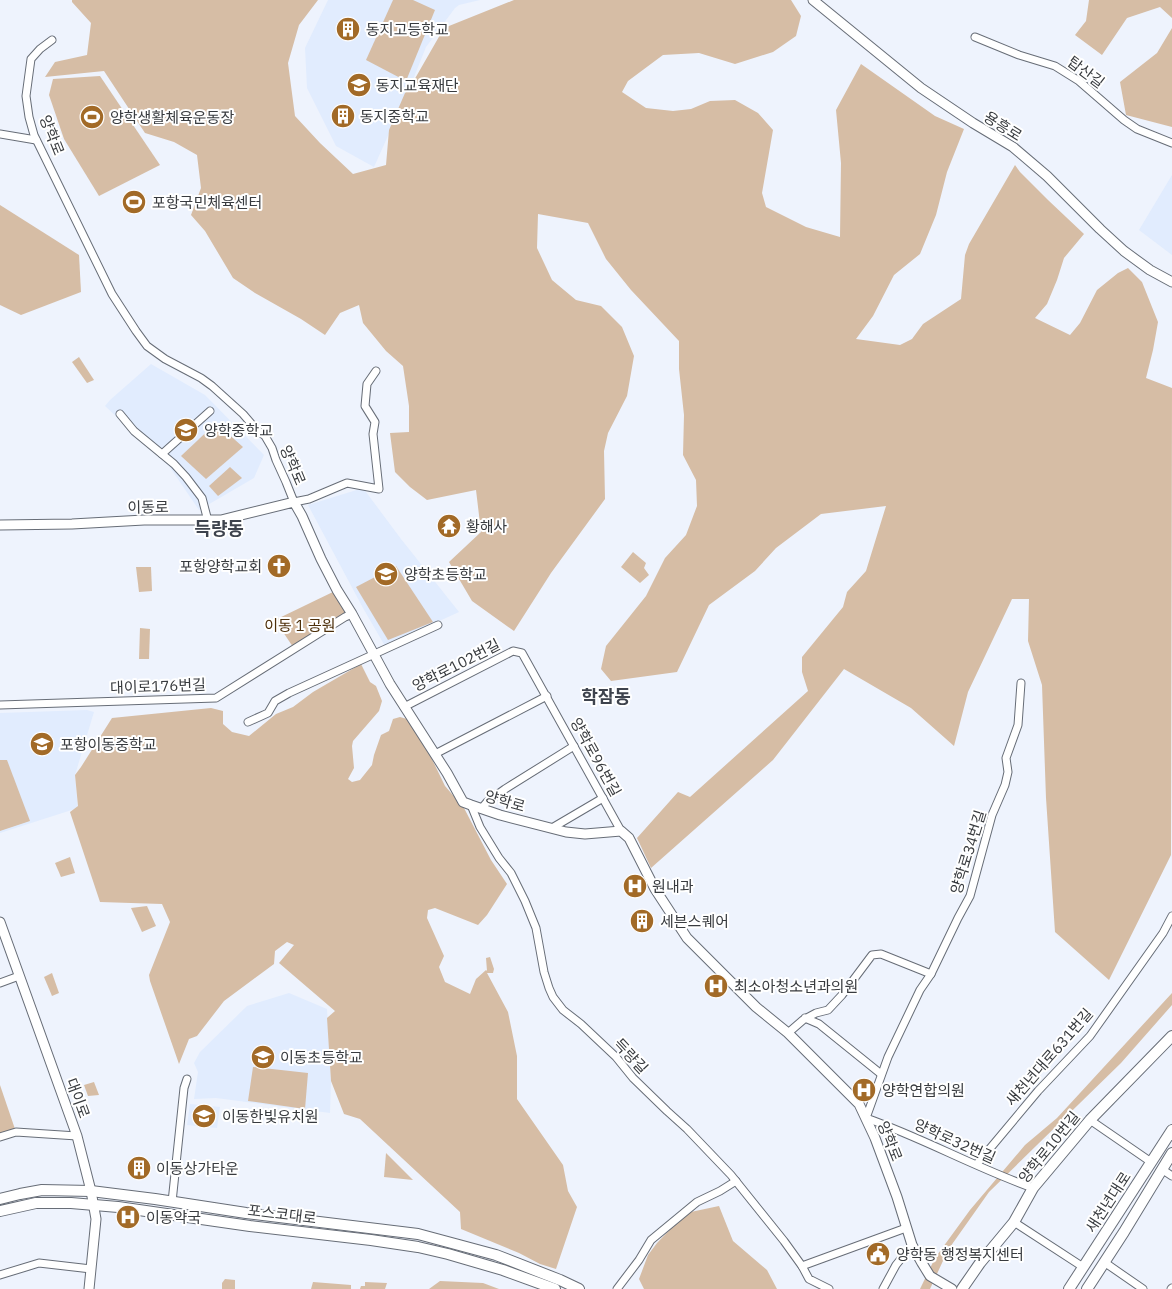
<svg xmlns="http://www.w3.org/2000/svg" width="1172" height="1289" font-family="'IBM Plex Sans','Noto Sans KR',sans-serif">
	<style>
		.built { fill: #e1ecfe }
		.green { fill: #d6bda5 }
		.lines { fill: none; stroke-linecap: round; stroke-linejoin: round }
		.minor-casing { stroke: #676d77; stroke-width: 9 }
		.tertiary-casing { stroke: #676d77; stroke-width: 11 }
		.secondary-casing { stroke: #676d77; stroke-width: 12 }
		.primary-casing { stroke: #676d77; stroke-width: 12 }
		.minor { stroke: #fff; stroke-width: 7 }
		.tertiary { stroke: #fff; stroke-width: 9 }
		.secondary { stroke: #fff; stroke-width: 10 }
		.primary { stroke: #fff; stroke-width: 10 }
		.labels { text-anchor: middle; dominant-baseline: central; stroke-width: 4; stroke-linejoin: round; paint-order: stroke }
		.poi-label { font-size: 15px; fill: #383b3f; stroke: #fff; text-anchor: start }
		.street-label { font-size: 15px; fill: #383b3f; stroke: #fff }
		.park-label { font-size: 15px; fill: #4d2f0a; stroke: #fff }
		.quarter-label { font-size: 18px; font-weight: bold; fill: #3e434d; stroke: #fff }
	</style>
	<rect width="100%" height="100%" fill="#eef3fd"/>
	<g class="built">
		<polygon points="328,0 480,0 459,5 455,8 426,47 412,82 374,167 336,146 307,88 305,48"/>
		<polygon points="1172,175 1172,255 1139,230"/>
		<polygon points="151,364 205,395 264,455 254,478 199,510 169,466 105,406 110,400"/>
		<polygon points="363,488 401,539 459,612 385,646 363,608 308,505"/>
		<polygon points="87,710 94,712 75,775 78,808 0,833 0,713"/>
		<polygon points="289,993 327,1009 331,1081 330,1113 216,1098 194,1099 198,1072 194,1063 200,1052 247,1006"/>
		<polygon points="190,1104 220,1107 217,1128 187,1125"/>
	</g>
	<g class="green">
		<polygon points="72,0 318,0 299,25 288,63 295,116 320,143 353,174 386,165 389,130 405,93 409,89 444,28 514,0 791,0 801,16 796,36 773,52 735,64 699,53 663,55 628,81 622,92 646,108 673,111 691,109 710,101 735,100 758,113 773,130 762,193 766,207 806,227 840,237 841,163 836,110 861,64 935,116 964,129 947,172 936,215 920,254 894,275 873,316 856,339 900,345 912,339 923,324 961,299 965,255 969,244 1015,165 1020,172 1048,200 1084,234 1064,258 1057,280 1047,304 1035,318 1070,335 1080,323 1097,290 1118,273 1128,268 1142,282 1158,322 1153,350 1146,378 1172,388 1171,855 1109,980 1055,932 1046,798 1042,685 1028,641 1029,599 1012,599 968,692 954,746 911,708 844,669 773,760 651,868 637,838 678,792 690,797 808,691 802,672 802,657 843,607 847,592 866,571 886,506 821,514 776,548 755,571 709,605 677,672 611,681 601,669 606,646 646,596 665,558 686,535 697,506 696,480 683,455 684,415 679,369 679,341 631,290 606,259 588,223 538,214 537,248 552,280 576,300 601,306 622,327 634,356 627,396 608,433 604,451 605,499 551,573 514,631 472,601 449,562 481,532 476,490 427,500 410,487 395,472 390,433 409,432 409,406 403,366 386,351 363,323 359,305 340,313 325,335 301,319 255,293 233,278 205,231 191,215 201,188 197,155 174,142 145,133 104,71 45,77 55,62 87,55 91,23 72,2"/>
		<polygon points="393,0 413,0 435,10 406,81 366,60"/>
		<polygon points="1089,0 1172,0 1172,18 1160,7 1127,18 1102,55 1075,35 1086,21"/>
		<polygon points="1172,28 1172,127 1126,115 1120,82 1157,53"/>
		<polygon points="100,76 160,165 99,196 64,139 49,95 53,79"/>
		<polygon points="0,205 79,255 81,292 21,315 0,305"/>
		<polygon points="79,357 94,380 87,383 72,362"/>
		<polygon points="216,423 243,447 206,479 181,456"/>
		<polygon points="230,467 242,478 218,496 209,486"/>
		<polygon points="633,552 646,563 644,568 649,575 640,583 621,567"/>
		<polygon points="396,566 433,622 388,640 356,587"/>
		<polygon points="136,567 151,567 152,591 139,592"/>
		<polygon points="337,590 352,614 293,647 275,620"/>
		<polygon points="140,628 150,629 149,659 139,659"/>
		<polygon points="361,664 370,682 376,686 382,701 379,711 353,741 352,746 354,768 348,779 352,782 360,780 372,765 374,755 381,735 389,731 393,719 400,717 407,719 429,753 445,786 464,808 491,860 507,884 487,915 478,925 435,908 428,910 427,918 444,956 439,967 445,982 470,994 476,979 486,970 487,971 486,958 490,957 494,969 493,973 487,973 508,1012 517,1056 517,1099 563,1165 568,1191 577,1207 556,1269 540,1264 519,1253 461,1229 460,1212 360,1119 344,1114 331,1081 327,1018 335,1011 279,963 294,945 287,942 275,951 274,964 224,1001 197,1036 189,1039 179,1064 150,981 149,975 170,922 162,904 100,902 70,812 78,806 75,775 81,767 112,718 211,708 223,711 223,724 232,732 249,736 276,714 293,707 313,692"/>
		<polygon points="0,760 7,760 30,821 0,831"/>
		<polygon points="70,857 75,873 61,877 55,863"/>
		<polygon points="147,906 156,926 142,932 131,908"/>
		<polygon points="52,973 59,993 52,996 44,977"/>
		<polygon points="1172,993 1172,1005 1121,1063 989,1192 948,1250 930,1289 920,1289 935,1258 970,1210 1025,1145 1057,1118"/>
		<polygon points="253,1067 308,1073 305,1109 248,1101"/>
		<polygon points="94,1082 99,1095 88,1096 84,1085"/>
		<polygon points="0,1085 16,1132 0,1137"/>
		<polygon points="386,1153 413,1180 384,1177"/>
		<polygon points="719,1206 733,1241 767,1270 777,1289 644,1289 639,1279 648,1255 657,1243 686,1213"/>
		<polygon points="225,1279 235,1280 235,1289 222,1289 222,1283"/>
		<polygon points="440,1281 483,1283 499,1289 429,1289"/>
		<polygon points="313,1282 351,1285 351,1289 311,1289"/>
		<polygon points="365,1282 387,1283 385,1289 360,1289 361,1286 365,1286"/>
	</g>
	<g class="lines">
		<g class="minor-casing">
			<g id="minor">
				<polyline points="975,37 1019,55 1055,66 1079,81 1124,120 1137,129 1172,143"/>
				<polyline points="52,40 40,49 31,59 26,96 29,117 34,135 112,294 136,331 147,346 165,359 201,378 212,386 243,414 256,429 265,436 272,448 276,460 286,482 294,502 309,499 347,483 379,489 373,434 375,422 365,406 367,384 376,371"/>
				<polyline points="0,134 36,140"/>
				<polyline points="120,414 134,431 174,464 186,477 202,498 208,521"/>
				<polyline points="162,454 210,411"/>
				<path d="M1021 683 1018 725 1006 758 1008 772 1005 785 992 815 970 896 958 918 931 974 920 990 888 1057 866 1118C923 1138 976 1168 1033 1188"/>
				<polyline points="0,705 216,698 345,617 352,614"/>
				<polyline points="404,707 513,651 522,653 621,831"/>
				<polyline points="248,722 268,713 275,701 289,693 438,625"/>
				<polyline points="435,754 547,696"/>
				<polyline points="471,805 480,827 499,858 511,873 525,901 536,928 544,972 549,988 553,997 563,1010 581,1024 616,1057 633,1078 667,1111 687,1129 731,1175 784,1241 802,1266 809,1279 829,1289"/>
				<polyline points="481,809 487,802 505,789 574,746"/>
				<polyline points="552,828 603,798"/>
				<polyline points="0,983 19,976"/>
				<polyline points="805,1018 819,1024 881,1074"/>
				<polyline points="788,1033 803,1020 816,1013 828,1010 842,995 872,955 881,954 931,974"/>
				<polyline points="1090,1120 1151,1162"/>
				<polyline points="0,1137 16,1132 77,1136"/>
				<polyline points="977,1164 1038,1091 1090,1036 1163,933 1172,916"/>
				<polyline points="1166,1172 1172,1176"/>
				<polyline points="172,1202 184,1088 187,1079"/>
				<polyline points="1014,1222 1083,1267"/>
				<polyline points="1104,1262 1143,1289"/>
				<polyline points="802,1266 906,1228"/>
				<polyline points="0,1275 39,1263 91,1269"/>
				<polyline points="617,1289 639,1260 651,1240 697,1202 720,1191 736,1181"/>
				<polyline points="883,1289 896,1265 912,1245"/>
				<polyline points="1171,1289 1172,1288"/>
			</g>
		</g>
		<g class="tertiary-casing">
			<g id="tertiary">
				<polyline points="813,0 921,88 973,123 1013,147 1047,176 1100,229 1124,251 1150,270 1172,282"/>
				<polyline points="0,525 72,524 144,520 221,520 294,502 302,516 321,559 337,590 352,614 390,684 447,773 463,802 471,805 500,815 566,832 585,834 621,831 629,838 655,889 687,938 756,1007 788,1033 859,1104 875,1138 897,1197 912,1245 922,1263 930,1276 952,1289"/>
				<polyline points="0,922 77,1136 91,1191 96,1219 89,1289"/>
			</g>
		</g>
		<g class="secondary-casing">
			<polyline id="secondary" points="962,1289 980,1263 1014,1222 1033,1188 1090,1120 1172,1036"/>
		</g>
		<g class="primary-casing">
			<g id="primary">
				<polyline points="0,1199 20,1194 42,1190 91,1191 155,1199 246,1213 418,1234 496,1255 560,1280 579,1289"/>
				<polyline points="0,1211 36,1203 71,1203 118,1207 250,1226 371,1240 418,1247 448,1254 503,1270 555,1289"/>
				<polyline points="1069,1289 1172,1130"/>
				<polyline points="1087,1289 1124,1232 1172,1153"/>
			</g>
		</g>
		<use href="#minor" class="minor"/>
		<use href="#tertiary" class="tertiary"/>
		<use href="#secondary" class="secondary"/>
		<use href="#primary" class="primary"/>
	</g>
	<defs>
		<g id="building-disc" transform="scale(1.25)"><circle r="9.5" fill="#a26a27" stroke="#fff"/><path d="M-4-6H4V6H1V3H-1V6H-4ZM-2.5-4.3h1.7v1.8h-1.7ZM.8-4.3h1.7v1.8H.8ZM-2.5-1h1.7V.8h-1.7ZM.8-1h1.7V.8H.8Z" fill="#fff"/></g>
		<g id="school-disc" transform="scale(1.25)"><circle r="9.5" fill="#a26a27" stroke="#fff"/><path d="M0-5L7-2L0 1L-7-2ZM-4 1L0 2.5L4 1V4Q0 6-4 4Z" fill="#fff"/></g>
		<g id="stadium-disc" transform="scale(1.25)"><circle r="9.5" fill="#a26a27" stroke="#fff"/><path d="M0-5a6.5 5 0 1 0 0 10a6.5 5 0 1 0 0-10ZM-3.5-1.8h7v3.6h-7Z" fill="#fff"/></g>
		<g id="temple-disc" transform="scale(1.25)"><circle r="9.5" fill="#a26a27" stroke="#fff"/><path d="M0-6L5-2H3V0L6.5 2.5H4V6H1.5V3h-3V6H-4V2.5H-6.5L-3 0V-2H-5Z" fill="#fff"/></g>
		<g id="church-disc" transform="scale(1.25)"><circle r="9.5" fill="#a26a27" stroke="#fff"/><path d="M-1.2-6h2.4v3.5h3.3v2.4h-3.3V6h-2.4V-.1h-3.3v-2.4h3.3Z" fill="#fff"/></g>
		<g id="hospital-disc" transform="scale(1.25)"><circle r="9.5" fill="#a26a27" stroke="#fff"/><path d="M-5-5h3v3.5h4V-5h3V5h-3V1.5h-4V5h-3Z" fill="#fff"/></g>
		<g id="civic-disc" transform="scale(1.25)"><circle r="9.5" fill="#a26a27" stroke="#fff"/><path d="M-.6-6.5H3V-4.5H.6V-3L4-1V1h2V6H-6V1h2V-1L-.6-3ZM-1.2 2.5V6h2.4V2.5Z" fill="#fff"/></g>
	</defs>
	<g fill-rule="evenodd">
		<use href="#building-disc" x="348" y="29"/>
		<use href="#school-disc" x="359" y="85"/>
		<use href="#building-disc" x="343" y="116"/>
		<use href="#stadium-disc" x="92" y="117"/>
		<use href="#stadium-disc" x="134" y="202"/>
		<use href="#school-disc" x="186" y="430"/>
		<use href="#temple-disc" x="449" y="526"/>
		<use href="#church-disc" x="279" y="566"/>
		<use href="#school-disc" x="386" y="574"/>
		<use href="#school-disc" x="42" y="744"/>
		<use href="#hospital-disc" x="635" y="886"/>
		<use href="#building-disc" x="642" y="921"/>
		<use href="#hospital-disc" x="716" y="986"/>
		<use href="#school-disc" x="263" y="1057"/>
		<use href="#hospital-disc" x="864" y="1090"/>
		<use href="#school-disc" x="204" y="1116"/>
		<use href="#building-disc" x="139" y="1168"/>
		<use href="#hospital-disc" x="128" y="1217"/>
		<use href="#civic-disc" x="878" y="1254"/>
	</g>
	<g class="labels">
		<g class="poi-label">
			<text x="366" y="29">동지고등학교</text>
			<text x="376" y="85">동지교육재단</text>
			<text x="360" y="116">동지중학교</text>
			<text x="110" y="117">양학생활체육운동장</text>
			<text x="152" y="202">포항국민체육센터</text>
			<text x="204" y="430">양학중학교</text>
			<text x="466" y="526">황해사</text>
			<text x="262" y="566" text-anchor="end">포항양학교회</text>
			<text x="404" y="574">양학초등학교</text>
			<text x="60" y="744">포항이동중학교</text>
			<text x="652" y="886">원내과</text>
			<text x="660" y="921">세븐스퀘어</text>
			<text x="734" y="986">최소아청소년과의원</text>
			<text x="280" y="1057">이동초등학교</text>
			<text x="882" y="1090">양학연합의원</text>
			<text x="222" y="1116">이동한빛유치원</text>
			<text x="156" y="1168">이동상가타운</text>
			<text x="146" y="1217">이동약국</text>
			<text x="896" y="1254">양학동 행정복지센터</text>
		</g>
		<g class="street-label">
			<text transform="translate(1086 72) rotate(37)">탑산길</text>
			<text transform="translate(1003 126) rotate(32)">용흥로</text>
			<text transform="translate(52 135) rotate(68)">양학로</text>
			<text transform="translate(293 465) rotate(67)">양학로</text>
			<text transform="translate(148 507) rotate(-1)">이동로</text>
			<text transform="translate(456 665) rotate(-27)">양학로102번길</text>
			<text transform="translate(158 686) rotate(-2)">대이로176번길</text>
			<text transform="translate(596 757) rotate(61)">양학로96번길</text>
			<text transform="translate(505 801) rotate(16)">양학로</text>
			<text transform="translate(968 852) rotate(-73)">양학로34번길</text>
			<text transform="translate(631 1056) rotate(47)">득량길</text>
			<text transform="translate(1049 1057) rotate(-49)">새천년대로631번길</text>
			<text transform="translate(78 1098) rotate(70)">대이로</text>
			<text transform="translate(890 1141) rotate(68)">양학로</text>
			<text transform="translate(955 1141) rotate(24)">양학로32번길</text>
			<text transform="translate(1049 1147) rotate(-51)">양학로10번길</text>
			<text transform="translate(1108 1202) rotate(-57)">새천년대로</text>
			<text transform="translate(282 1214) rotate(7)">포스코대로</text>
		</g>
		<g class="park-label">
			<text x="300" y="625">이동 1 공원</text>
		</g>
		<g class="quarter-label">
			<text x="219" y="528">득량동</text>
			<text x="606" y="696">학잠동</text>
		</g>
	</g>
</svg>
